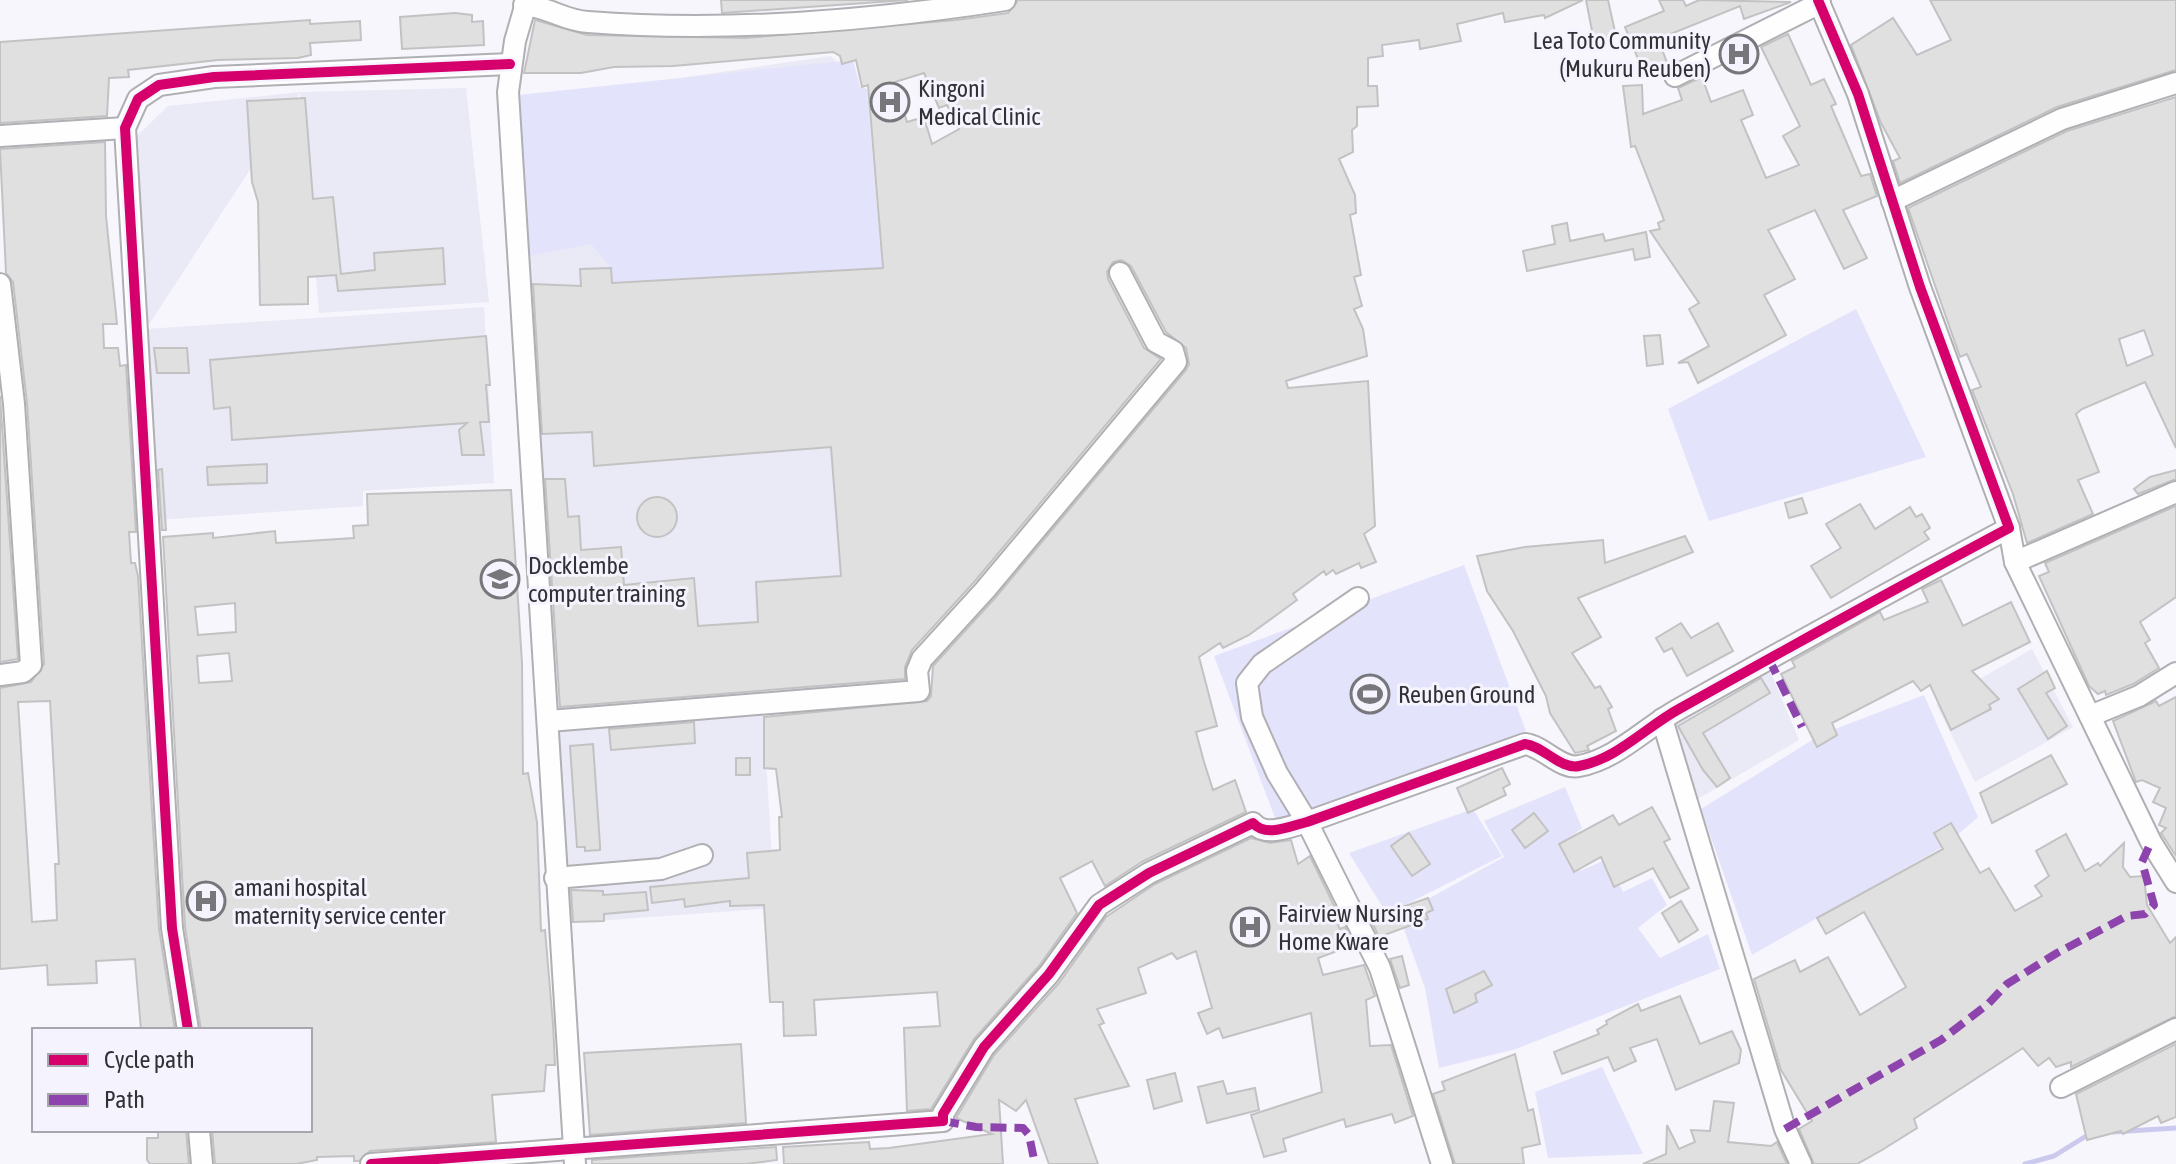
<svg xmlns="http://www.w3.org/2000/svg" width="2176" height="1164" font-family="'Asap Condensed',sans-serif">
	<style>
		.built { fill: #eae9f6 }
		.green { fill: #e4e3fc }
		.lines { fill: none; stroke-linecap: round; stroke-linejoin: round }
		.stream { stroke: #ccc9ef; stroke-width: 5 }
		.building { fill: #e1e0e1; stroke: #c3c2c3; stroke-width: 2; fill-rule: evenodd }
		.minor-casing { stroke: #b0afb3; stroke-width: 24 }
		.minor { stroke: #fefeff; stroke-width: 20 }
		.quiet { stroke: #8e44ad; stroke-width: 8; stroke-dasharray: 16 8; stroke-linecap: butt }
		.cycleway-casing { stroke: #f5f4fe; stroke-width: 15 }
		.cycleway { stroke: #d6006c; stroke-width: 10 }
		.labels { text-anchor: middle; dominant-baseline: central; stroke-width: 6; stroke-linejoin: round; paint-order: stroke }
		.poi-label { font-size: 24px; fill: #313135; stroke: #f5f4fe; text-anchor: start }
	</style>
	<rect width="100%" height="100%" fill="#f7f6fc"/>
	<g class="built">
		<polygon points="831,56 860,87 867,89 887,377 910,613 913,695 556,722 517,102"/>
		<polygon points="466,88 489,302 319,313 300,93 146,329 484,307 494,483 363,491 363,506 156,520 133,140 168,106 300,92"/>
		<polygon points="2032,649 2073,727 1975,782 1936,704"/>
		<polygon points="1769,668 1799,740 1696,800 1672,724"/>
		<polygon points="763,710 775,908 569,923 556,724"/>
	</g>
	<g class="green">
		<polygon points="853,60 860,87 867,89 882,268 612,283 611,268 591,244 528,256 507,96"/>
		<polygon points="1856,309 1926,457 1709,521 1668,409"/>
		<polygon points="1464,565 1526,731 1278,826 1214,656"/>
		<polygon points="1924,695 1978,817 1946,845 1752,955 1701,809 1822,734"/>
		<polygon points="1565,787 1582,828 1564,843 1580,871 1607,859 1623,892 1652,878 1667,905 1638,928 1660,958 1708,934 1720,969 1516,1049 1439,1068 1425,988 1399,915 1504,857 1484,821"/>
		<polygon points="1473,809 1502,856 1387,914 1349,853"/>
		<polygon points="1602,1067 1643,1154 1548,1158 1535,1092"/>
	</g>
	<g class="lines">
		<g class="stream">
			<polyline points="2113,1132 2176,1128"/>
			<polyline points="2025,1164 2054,1156 2091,1133"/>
		</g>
	</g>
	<g class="building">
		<polygon points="721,0 908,0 722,13"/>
		<path d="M1018 0H1583L1545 18 1544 15 1505 22 1503 13 1457 24 1461 41 1420 49 1419 40 1382 45 1383 56 1368 58V86H1377L1378 106 1357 107V126L1352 130 1353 152 1339 159 1355 195 1356 213 1350 215 1361 275 1354 277 1362 306 1354 309 1363 329 1367 356 1286 381 1288 388 1368 381 1375 526 1364 534 1376 562 1361 568 1359 563 1336 574 1333 570 1326 575 1324 571 1293 594 1297 600 1249 635 1223 648 1220 643 1199 657 1217 726 1196 732 1204 762 1213 790 1235 780 1246 812 1143 861 1105 886 1092 861 1060 878 1077 913 1039 966 974 1039 931 1109 907 1111 904 1028 940 1026 937 992 814 1000 816 1035 784 1036 783 1002H770L764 905 730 906V901L685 907 684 899 652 903 650 887 749 878 747 853 780 850 779 817H782L776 769 764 768V717L927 701 931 696 933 666 995 598 1186 370 1189 364 1186 348 1166 332 1131 266 1121 260 1113 262 1107 272 1108 279 1144 348 1161 359 975 581 912 650 905 667V679L560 707 545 479H565L568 517 579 516 581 550 621 547 624 585 694 578 698 626 758 622 756 582 841 576 831 447 594 466 592 432 542 434 533 284 581 286 580 269 611 268 612 283 883 268 868 85 862 87 856 60 842 64 840 56 833 52 673 66 614 67 581 73H524L535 20 587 35 745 38 956 20 1008 13ZM924 73 939 108 947 105 959 129 932 144 924 117 907 122 895 82Z"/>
		<polygon points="1586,0 1608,0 1616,36 1594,41"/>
		<polygon points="1659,0 1683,0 1686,6 1699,0 1791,2 1744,19 1740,6 1658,39 1668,65 1645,76 1625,27 1664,11"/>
		<polygon points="1930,0 2176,0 2176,70 2057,107 1900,183 1893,161 1900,158 1881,123 1851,45 1893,18 1917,55 1951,40"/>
		<polygon points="455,13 472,15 472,22 483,21 484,45 402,49 400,17"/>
		<polygon points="310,20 310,24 360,21 361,40 310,43 311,55 298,58 218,60 128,70 129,77 109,78 107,116 0,123 0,42"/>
		<polygon points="1788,34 1811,85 1824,79 1836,104 1831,106 1861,176 1870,174 1877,196 1843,210 1867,258 1844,269 1815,210 1768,230 1795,279 1764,295 1786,335 1698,383 1688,362 1678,363 1709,346 1689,309 1699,303 1650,231 1660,229 1658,223 1664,220 1635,146 1631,147 1623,86 1642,85 1643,114 1682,100 1678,88 1702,77 1711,102 1743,90 1753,115 1741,120 1766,178 1799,165 1783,136 1800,126 1761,47"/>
		<path d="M2176 97V448L2145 382 2082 409 2076 414 2099 472 2078 480 2093 514 2027 543 2013 494 1972 390 1981 387 1967 354 1960 357 1908 208 2067 131ZM2144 330 2153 355 2127 366 2119 339Z"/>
		<polygon points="305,98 313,199 333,197 341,274 375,270 374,253 443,248 445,284 338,291 336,275 308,277 308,304 260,305 258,202 252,182 247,101"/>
		<path d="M105 142 106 216 117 324H103L104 348H118L120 366 126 365 136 532H129L131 563H135L138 576 159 929 175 1030H141L135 959 96 961 97 983 48 985 47 965 0 969V688L31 682 44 664 27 403 13 282 6 273 0 149ZM50 701 59 864H55L57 920 32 922 18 702Z"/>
		<polygon points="1567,223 1570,241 1603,234 1605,241 1646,232 1650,257 1635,260 1633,249 1527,271 1523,251 1555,244 1552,226"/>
		<polygon points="1660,335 1663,364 1647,366 1644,336"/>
		<polygon points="486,336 490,385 486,385 489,422 480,422 484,455 462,455 459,430 467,423 232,440 230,407 214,409 210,360"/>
		<polygon points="154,348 187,348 189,373 157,373"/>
		<polygon points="0,396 18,659 0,662"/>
		<polygon points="267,464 267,483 208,485 207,467"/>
		<polygon points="162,469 166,530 162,530 158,470"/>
		<polygon points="2176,470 2176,479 2138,494 2134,489 2150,477"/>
		<path d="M511 490 522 663 523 774 528 773 537 822 541 931 545 930 553 1024 555 1065H546L544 1091 492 1095 496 1142 370 1151 359 1161H354V1156L317 1157V1160L296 1164H215L212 1130H310V1030H201L185 927 163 537 213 533V538L275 531 276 543 354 538 353 526 368 525 367 494ZM235 603 236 632 198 635 195 607ZM229 653 232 681 199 683 197 656Z"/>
		<circle cx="657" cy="517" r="20"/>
		<polygon points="1802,498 1807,513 1789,518 1785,503"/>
		<polygon points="1860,504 1875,529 1910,507 1916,517 1922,514 1930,528 1924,532 1929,539 1831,598 1811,566 1841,548 1826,524"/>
		<polygon points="2176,506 2176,597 2140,622 2150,640 2145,643 2159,668 2133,684 2106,695 2105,691 2098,694 2089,686 2039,576 2049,572 2045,563"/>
		<polygon points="1685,536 1693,552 1578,598 1601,637 1572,653 1595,688 1600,686 1612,707 1608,709 1616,731 1587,746 1589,750 1575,753 1550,713 1546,696 1513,631 1487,591 1477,556 1525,547 1603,540 1605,563"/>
		<polygon points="1941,580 1963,626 2011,602 2030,642 1972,671 1999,699 1989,705 1991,709 1951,730 1930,685 1921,691 1913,681 1832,723 1837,735 1817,747 1781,674 1795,667 1792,661 1880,612 1884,620 1928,602 1922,589"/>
		<polygon points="1681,623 1691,638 1718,623 1733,651 1687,676 1672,648 1664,652 1656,638"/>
		<polygon points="2047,671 2055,688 2046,693 2067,726 2048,739 2018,689"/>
		<polygon points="1761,678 1770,693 1703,733 1730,778 1717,787 1703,770 1678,726"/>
		<polygon points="2176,697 2176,856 2161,833 2166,828 2159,825 2166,808 2153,802 2160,788 2142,780 2136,782 2113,721 2156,701 2159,706"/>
		<polygon points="694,722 695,743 611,750 609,729"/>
		<polygon points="593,744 600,845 600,850 585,851 585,847 577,847 570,746"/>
		<polygon points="2051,755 2067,784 1992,823 1980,793"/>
		<rect x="736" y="758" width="14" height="17"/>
		<polygon points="1502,768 1510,784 1503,788 1506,795 1468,813 1457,788"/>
		<polygon points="1652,807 1670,839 1664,842 1689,888 1670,898 1653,868 1614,887 1601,857 1574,872 1559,844 1613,815 1619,825"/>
		<polygon points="1534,813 1548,831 1525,848 1512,830"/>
		<polygon points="1951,823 1980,873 1989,868 2015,911 2042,896 2035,886 2049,876 2036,851 2066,834 2085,871 2098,863 2100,866 2124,843 2123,867 2130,877 2144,876 2147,905 2170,943 2176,937 2176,1016 2071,1067 2071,1062 2056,1067 2049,1058 2038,1066 2023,1048 1914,1119 1917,1128 1882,1150 1857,1164 1814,1164 1799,1129 1812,1121 1781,1070 1754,979 1795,960 1800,972 1828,957 1860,1015 1906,987 1864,912 1826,934 1817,918 1943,849 1934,833"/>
		<polygon points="1409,833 1430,864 1412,876 1391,846"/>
		<polygon points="1251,838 1270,843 1291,840 1298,864 1310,856 1342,922 1338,925 1340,929 1345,927 1354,945 1318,958 1323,975 1364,965 1375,996 1366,1000 1370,1046 1391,1045 1413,1116 1395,1123 1392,1114 1346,1127 1344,1119 1283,1139 1286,1151 1264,1157 1251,1115 1322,1092 1311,1013 1223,1038 1219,1028 1207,1034 1198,1013 1212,1008 1196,951 1177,959 1172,953 1138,968 1146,993 1097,1009 1104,1023 1099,1025 1129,1086 1075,1099 1098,1164 1049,1164 1026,1100 1016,1111 999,1100 1003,1164 784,1164 783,1147 869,1142 870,1149 889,1148 992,1134 956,1118 994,1055 1059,983 1106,917 1155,884"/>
		<polygon points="571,890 603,891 603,895 646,892 648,910 604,914 604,921 573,922"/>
		<polygon points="1428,898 1433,910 1426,913 1428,919 1379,937 1370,918"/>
		<polygon points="1681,901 1698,930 1679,942 1662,913"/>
		<polygon points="1402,956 1409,985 1400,988 1390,959"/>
		<polygon points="1484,971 1492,985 1475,994 1477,1002 1454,1013 1446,989"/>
		<polygon points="1680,996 1700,1044 1732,1031 1741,1050 1739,1063 1676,1090 1657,1039 1630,1048 1636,1061 1614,1071 1608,1057 1562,1074 1554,1052 1599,1034 1597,1030 1607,1024 1606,1021 1638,1004 1641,1011"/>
		<polygon points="741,1044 746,1123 590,1135 584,1053"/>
		<polygon points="2176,1044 2176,1117 2161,1123 2158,1116 2123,1134 2121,1131 2087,1140 2076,1094"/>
		<polygon points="1515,1054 1528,1111 1533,1109 1540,1144 1522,1148 1524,1164 1455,1164 1433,1094 1445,1090 1442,1082"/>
		<polygon points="1175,1073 1182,1101 1154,1109 1147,1080"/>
		<polygon points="1223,1081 1227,1094 1255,1088 1259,1110 1207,1123 1198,1087"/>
		<polygon points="1714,1101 1734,1103 1728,1142 1771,1146 1777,1142 1787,1164 1643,1164 1666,1154 1667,1125 1679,1149 1695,1142 1691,1130 1710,1131"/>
		<polygon points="158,1130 186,1130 189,1164 150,1164 147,1160 147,1138 158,1138"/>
		<polygon points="776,1147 777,1160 746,1164 592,1164 592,1160"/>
	</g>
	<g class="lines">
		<g class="minor-casing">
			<g id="minor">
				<polyline points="527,0 515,41 508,92 575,1164"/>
				<path d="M524 5C546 6 565 21 588 22 726 33 869 21 1005 0"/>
				<polyline points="1675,76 1820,3"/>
				<polyline points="0,136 125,128"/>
				<polyline points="1892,201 2062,119 2176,83"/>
				<polyline points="0,284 14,404 31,665 23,672 0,675"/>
				<polyline points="2009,528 2015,562 2151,842 2176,882"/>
				<polyline points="2015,562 2176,492"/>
				<polyline points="1358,598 1262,664 1247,683 1252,717 1277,773 1307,822 1380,968 1442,1164"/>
				<polyline points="2090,716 2139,696 2176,673"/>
				<polyline points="1662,719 1785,1129 1801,1164"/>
				<polyline points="549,721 919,691 917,671 922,659 985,590 1176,362 1173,351 1156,342 1120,273"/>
				<polyline points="555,878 661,869 702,855"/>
				<polyline points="188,1030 172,928 125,128 138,99 159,85 214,77 510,64"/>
				<polyline points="2061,1087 2176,1029"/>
				<polyline points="199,1130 202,1164"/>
				<path d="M371 1164 943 1121V1114L984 1047 1049 974 1099 905 1149 873 1253 823C1266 838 1290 826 1307 822L1525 744C1543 746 1561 770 1579 766 1617 759 1646 727 1679 709 1788 648 1898 587 2009 528L1920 287 1858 94 1818 0"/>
			</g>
		</g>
		<use href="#minor" class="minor"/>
		<g class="quiet">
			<polyline points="1769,659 1802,727"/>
			<polyline points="943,1121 976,1127 1023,1128 1029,1135 1035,1164"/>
			<polyline points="1785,1129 1941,1040 1988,1004 2007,984 2057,953 2127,916 2145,914 2154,905 2142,862 2151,842"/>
		</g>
		<g class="cycleway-casing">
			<g id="cycleway">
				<polyline points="188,1030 172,928 125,128 138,99 159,85 214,77 510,64"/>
				<path d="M371 1164 943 1121V1114L984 1047 1049 974 1099 905 1149 873 1253 823C1266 838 1290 826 1307 822L1525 744C1543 746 1561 770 1579 766 1617 759 1646 727 1679 709 1788 648 1898 587 2009 528L1920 287 1858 94 1818 0"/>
			</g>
		</g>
		<use href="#cycleway" class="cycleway"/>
	</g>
	<defs>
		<g id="hospital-ring" transform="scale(2)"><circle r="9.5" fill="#f5f4fe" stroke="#76767b" stroke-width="1.5"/><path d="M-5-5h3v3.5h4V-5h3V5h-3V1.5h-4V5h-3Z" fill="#76767b"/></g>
		<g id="university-ring" transform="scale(2)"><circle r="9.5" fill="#f5f4fe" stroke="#76767b" stroke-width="1.5"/><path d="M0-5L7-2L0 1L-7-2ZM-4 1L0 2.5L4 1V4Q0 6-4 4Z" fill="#76767b"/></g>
		<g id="stadium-ring" transform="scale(2)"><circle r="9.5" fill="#f5f4fe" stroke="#76767b" stroke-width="1.5"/><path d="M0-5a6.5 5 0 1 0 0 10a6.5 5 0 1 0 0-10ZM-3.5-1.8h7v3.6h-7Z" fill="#76767b"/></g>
	</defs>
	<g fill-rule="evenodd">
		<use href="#hospital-ring" x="1739" y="54"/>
		<use href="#hospital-ring" x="890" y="102"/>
		<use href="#university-ring" x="500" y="579"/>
		<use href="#stadium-ring" x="1370" y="694"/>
		<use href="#hospital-ring" x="206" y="901"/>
		<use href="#hospital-ring" x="1250" y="927"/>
	</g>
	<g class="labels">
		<g class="poi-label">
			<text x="1711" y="40" text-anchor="end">Lea Toto Community<tspan x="1711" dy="28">(Mukuru Reuben)</tspan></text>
			<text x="918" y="88">Kingoni<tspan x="918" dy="28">Medical Clinic</tspan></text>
			<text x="528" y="565">Docklembe<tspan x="528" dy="28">computer training</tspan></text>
			<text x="1398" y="694">Reuben Ground</text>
			<text x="234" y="887">amani hospital<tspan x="234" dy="28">maternity service center</tspan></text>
			<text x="1278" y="913">Fairview Nursing<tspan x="1278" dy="28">Home Kware</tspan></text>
		</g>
	</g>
	<rect x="32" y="1028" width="280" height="104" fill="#f5f4fe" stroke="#a7a6ae" stroke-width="2"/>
	<rect x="48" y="1054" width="40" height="12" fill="#d6006c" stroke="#a7a6ae" stroke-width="2"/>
	<text x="104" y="1068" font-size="24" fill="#313135">Cycle path</text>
	<rect x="48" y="1094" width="40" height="12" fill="#8e44ad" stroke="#a7a6ae" stroke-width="2"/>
	<text x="104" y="1108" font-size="24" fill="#313135">Path</text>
</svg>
